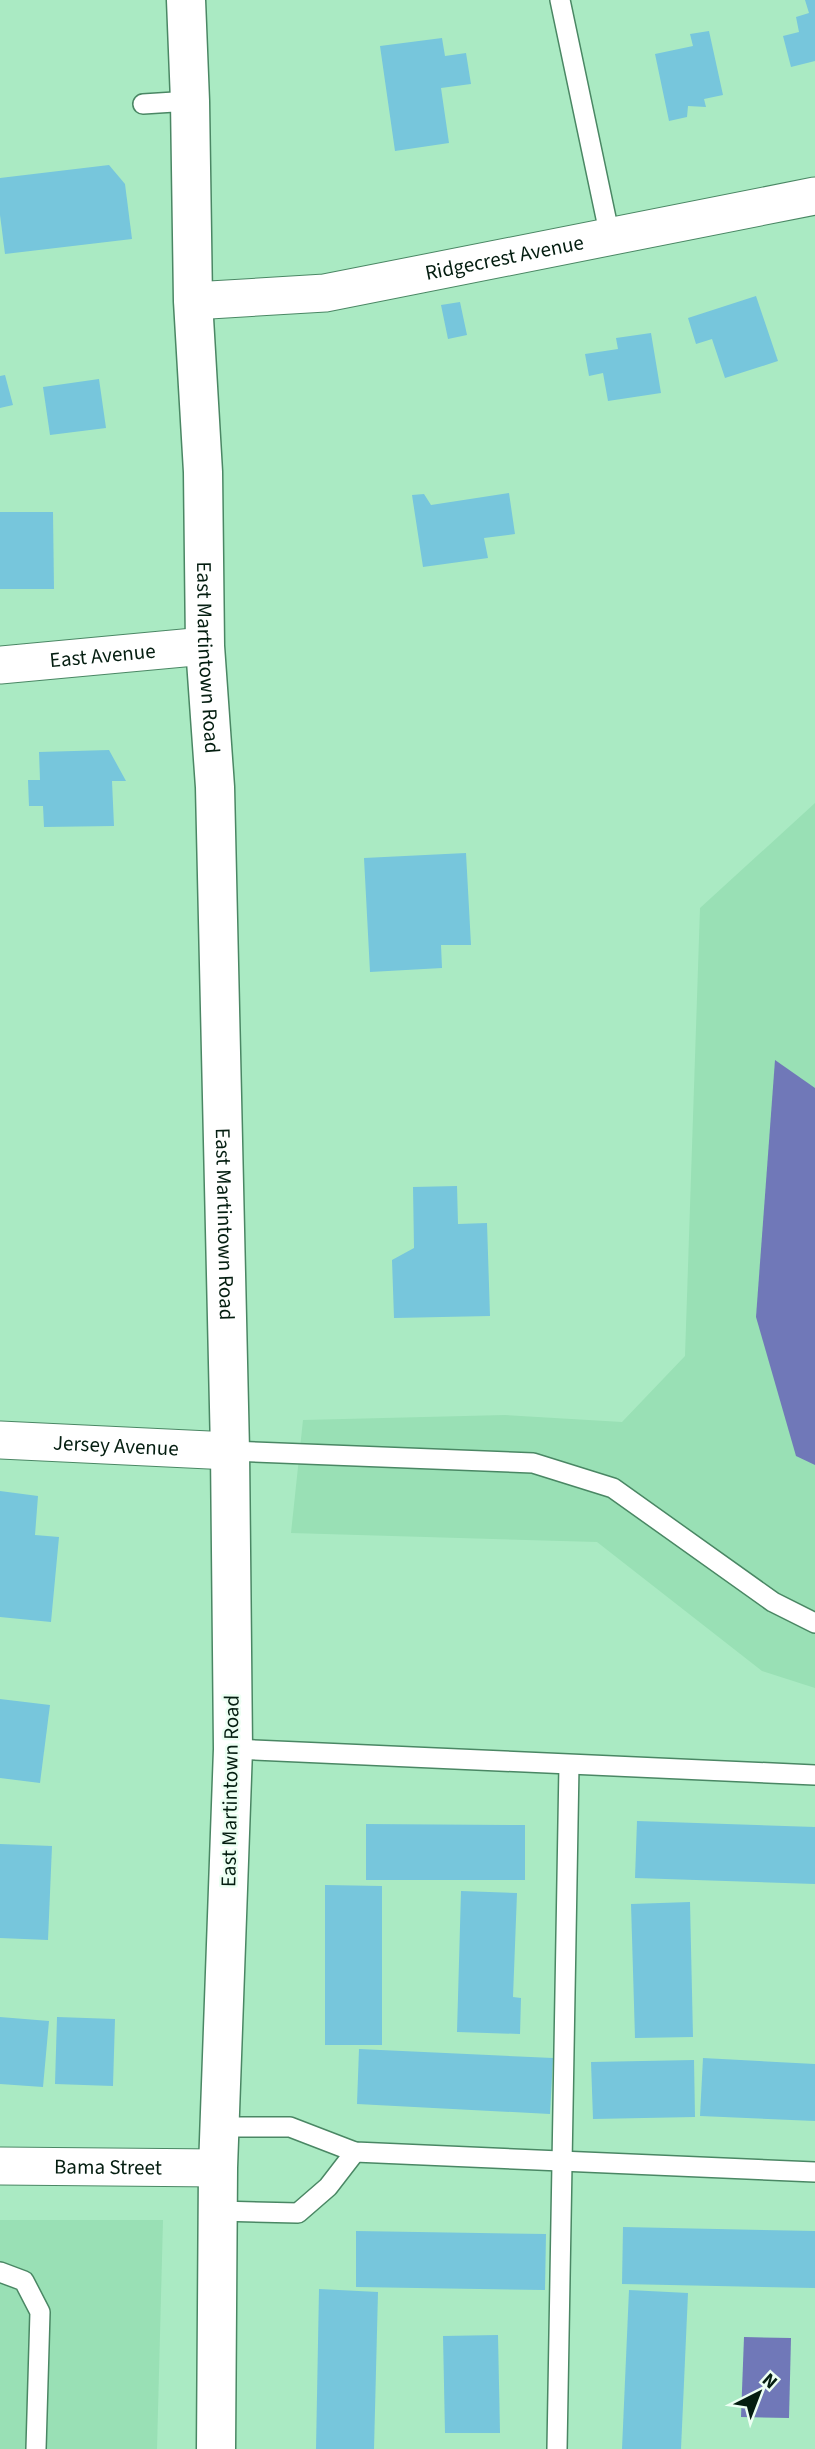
<svg xmlns="http://www.w3.org/2000/svg" width="815" height="2449" font-family="'Source Sans 3',sans-serif">
	<style>
		.built { fill: #99e0b5 }
		.water { fill: #7078b8 }
		.building { fill: #77c6dc }
		.lines { fill: none; stroke-linecap: round; stroke-linejoin: round }
		.lane-casing { stroke: #4a8764; stroke-width: 22 }
		.street-casing { stroke: #4a8764; stroke-width: 39 }
		.secondary-casing { stroke: #4a8764; stroke-width: 41 }
		.lane { stroke: #fff; stroke-width: 19 }
		.street { stroke: #fff; stroke-width: 37 }
		.secondary { stroke: #fff; stroke-width: 38 }
		.labels { text-anchor: middle; dominant-baseline: central; stroke-width: 5; stroke-linejoin: round; paint-order: stroke }
		.street-label { font-size: 21px; fill: #041d10; stroke: #ecfff3 }
	</style>
	<rect width="100%" height="100%" fill="#aaeac3"/>
	<g class="built">
		<polygon points="815,803 815,1688 762,1671 597,1542 291,1533 303,1420 505,1415 622,1422 685,1356 700,908"/>
		<polygon points="0,2220 163,2220 157,2449 0,2449"/>
	</g>
	<g class="water">
		<polygon points="775,1060 815,1088 815,1465 796,1456 756,1317"/>
		<polygon points="744,2337 791,2338 789,2418 741,2417"/>
	</g>
	<g class="building">
		<polygon points="805,0 815,0 815,61 791,67 783,36 799,32 796,17 809,13"/>
		<polygon points="709,31 723,95 704,99 706,107 688,106 687,117 669,121 655,54 693,46 690,34"/>
		<polygon points="442,38 445,56 466,53 471,84 441,88 449,143 395,151 380,46"/>
		<polygon points="109,165 125,184 132,239 5,254 0,215 0,178"/>
		<polygon points="756,296 778,361 725,378 712,339 696,344 688,318"/>
		<polygon points="460,302 467,335 448,339 441,305"/>
		<polygon points="651,333 661,393 608,401 603,373 589,376 585,354 618,349 616,338"/>
		<polygon points="5,375 13,405 0,408 0,376"/>
		<polygon points="99,379 106,428 50,435 43,387"/>
		<polygon points="509,493 515,534 484,538 488,558 423,567 412,495 424,494 431,505"/>
		<polygon points="0,512 53,512 54,589 0,589"/>
		<polygon points="109,750 126,781 112,781 114,826 44,827 43,806 29,806 28,780 40,780 39,752"/>
		<polygon points="466,853 471,945 441,945 442,968 370,972 364,858"/>
		<polygon points="457,1186 458,1224 487,1223 490,1316 394,1318 392,1260 414,1248 413,1187"/>
		<polygon points="0,1491 38,1496 35,1535 59,1537 51,1622 0,1617"/>
		<polygon points="0,1699 50,1705 40,1783 0,1778"/>
		<polygon points="637,1821 815,1827 815,1884 635,1878"/>
		<polygon points="366,1824 525,1825 525,1880 366,1880"/>
		<polygon points="0,1844 52,1846 48,1940 0,1938"/>
		<polygon points="325,1885 382,1886 382,2045 325,2045"/>
		<polygon points="461,1891 517,1893 513,1997 521,1998 520,2034 457,2032"/>
		<polygon points="690,1902 693,2037 635,2038 631,1904"/>
		<polygon points="0,2017 49,2021 43,2087 0,2084"/>
		<polygon points="57,2017 115,2019 113,2086 55,2084"/>
		<polygon points="359,2049 553,2058 550,2114 357,2104"/>
		<polygon points="703,2058 815,2064 815,2121 700,2116"/>
		<polygon points="694,2060 695,2117 593,2119 591,2062"/>
		<polygon points="623,2227 815,2231 815,2288 622,2284"/>
		<polygon points="356,2231 546,2234 545,2290 356,2287"/>
		<polygon points="319,2289 378,2292 374,2449 316,2449"/>
		<polygon points="629,2290 688,2293 681,2449 622,2449"/>
		<polygon points="498,2335 500,2433 445,2433 443,2336"/>
	</g>
	<g class="lines">
		<g class="lane-casing">
			<g id="lane">
				<polyline points="560,0 610,237"/>
				<polyline points="143,104 190,101"/>
				<polyline points="230,1451 533,1463 613,1488 773,1602 815,1623"/>
				<polyline points="233,1749 815,1775"/>
				<polyline points="219,2127 290,2127 355,2152 815,2172"/>
				<polyline points="218,2211 298,2213 328,2187 355,2152"/>
				<polyline points="0,2272 24,2281 40,2312 36,2449"/>
				<polyline points="557,2449 569,1765"/>
			</g>
		</g>
		<g class="street-casing">
			<g id="street">
				<path id="s1" d="M193 301 325 293 815 196"/>
				<path id="s2" d="M0 665 205 646"/>
				<path id="s3" d="M0 1440 230 1451"/>
				<path id="s4" d="M0 2166 218 2168"/>
			</g>
		</g>
		<g class="secondary-casing">
			<g id="secondary">
				<path id="s5" d="M186 0 190 101 193 301 203 472 205 646 215 787 230 1451 233 1749 218 2168 216 2449"/>
			</g>
		</g>
		<use href="#lane" class="lane"/>
		<use href="#street" class="street"/>
		<use href="#secondary" class="secondary"/>
	</g>
	<g class="labels">
		<g class="street-label">
			<text stroke="none"><textPath href="#s1" startOffset="315">Ridgecrest Avenue</textPath></text>
			<text stroke="none"><textPath href="#s2" startOffset="103">East Avenue</textPath></text>
			<text stroke="none"><textPath href="#s5" startOffset="658">East Martintown Road</textPath></text>
			<text stroke="none"><textPath href="#s5" startOffset="1225">East Martintown Road</textPath></text>
			<text stroke="none"><textPath href="#s3" startOffset="116">Jersey Avenue</textPath></text>
			<text transform="translate(230 1791) rotate(-89)">East Martintown Road</text>
			<text stroke="none"><textPath href="#s4" startOffset="108">Bama Street</textPath></text>
		</g>
	</g>
	<g transform="translate(759 2393) rotate(42)" stroke="#ecfff3" stroke-width="5" paint-order="stroke">
	<path d="M0-5L12 26L0 18L-12 26Z" fill="#041d10"/>
	<text y="-10" font-size="19" font-weight="bold" text-anchor="middle" fill="#041d10">N</text>
	</g>
</svg>
